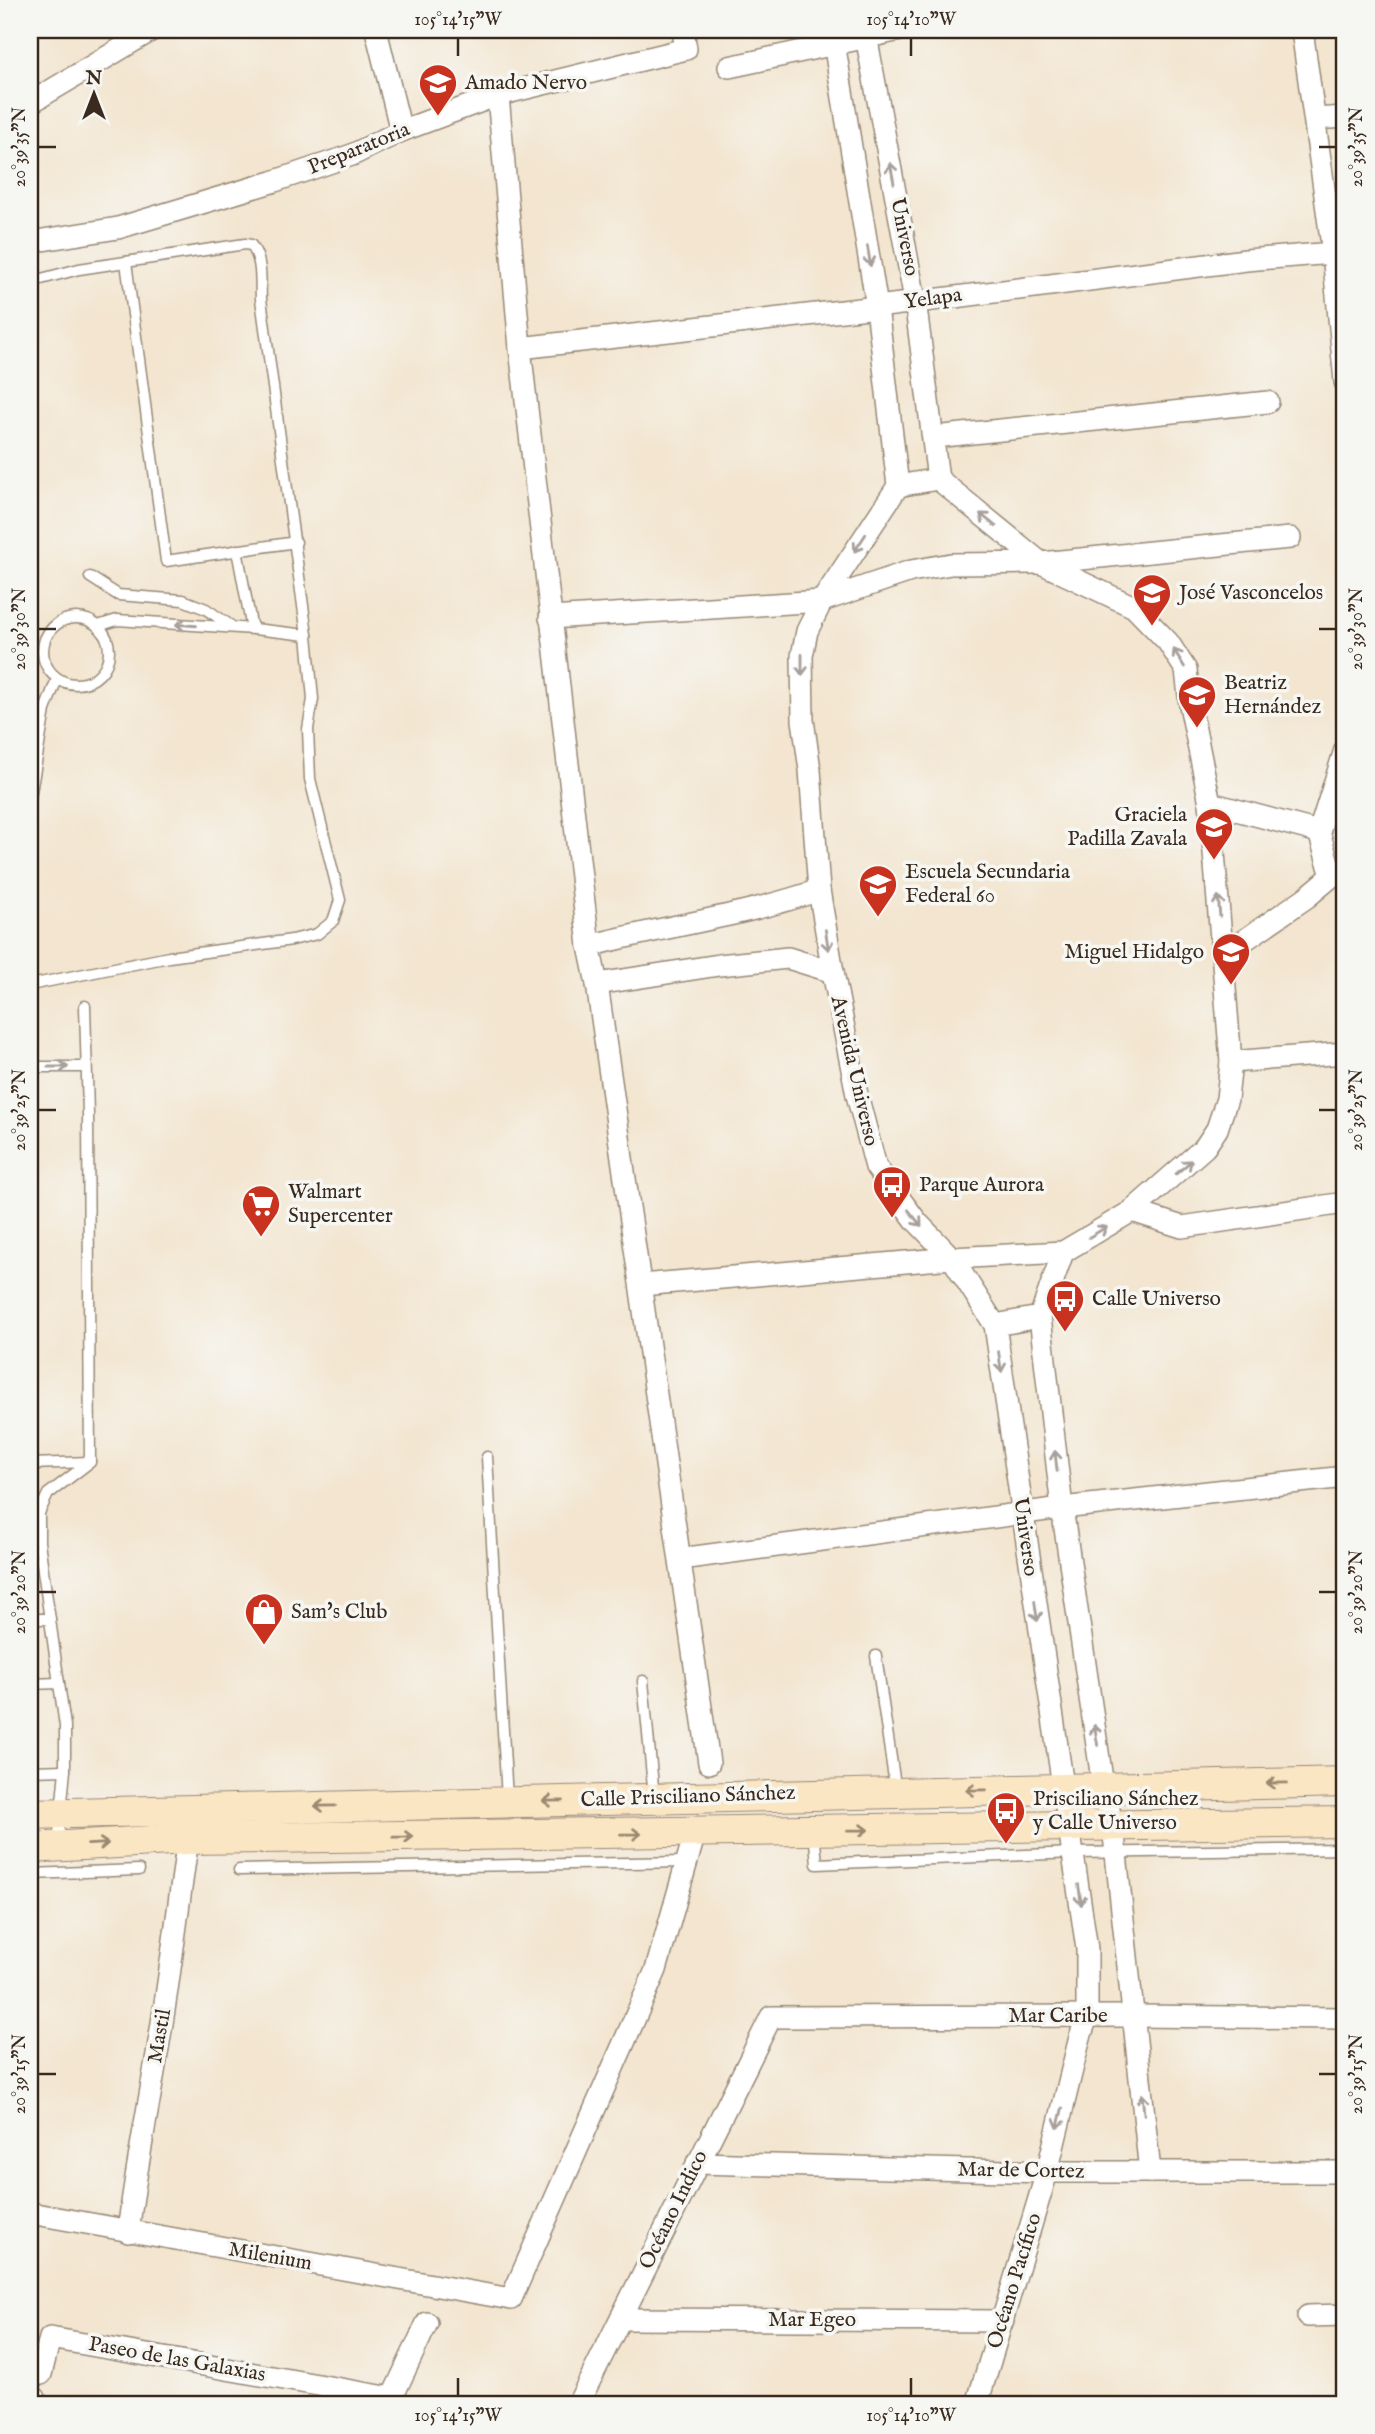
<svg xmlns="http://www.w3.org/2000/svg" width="1375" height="2434" font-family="'IM FELL English',serif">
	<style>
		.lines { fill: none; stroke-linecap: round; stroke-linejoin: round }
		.lane-casing { stroke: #978876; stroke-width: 13 }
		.street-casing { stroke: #978876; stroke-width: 24 }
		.secondary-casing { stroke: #978876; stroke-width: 32 }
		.lane { stroke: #fff; stroke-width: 10 }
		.street { stroke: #fff; stroke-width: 21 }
		.secondary { stroke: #fbe6c4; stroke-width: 30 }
		.oneway { stroke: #a79f9a }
		.oneway2 { stroke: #9b8871 }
		.ticks { fill: none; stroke: #3b2a1e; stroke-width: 2.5 }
		.labels { text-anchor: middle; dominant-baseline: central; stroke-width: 7; stroke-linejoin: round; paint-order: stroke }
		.poi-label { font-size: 21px; fill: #3b2a1e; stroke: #f6f6f2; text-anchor: start }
		.street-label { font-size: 21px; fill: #3b2a1e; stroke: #f6f6f2 }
		.neatline { fill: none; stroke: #3b2a1e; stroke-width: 2.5 }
		.ticks-label { font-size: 18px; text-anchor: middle; fill: #3b2a1e }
	</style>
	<rect width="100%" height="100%" fill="#f6f6f2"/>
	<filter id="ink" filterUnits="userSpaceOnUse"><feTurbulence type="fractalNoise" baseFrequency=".0143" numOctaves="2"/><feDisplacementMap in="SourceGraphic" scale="14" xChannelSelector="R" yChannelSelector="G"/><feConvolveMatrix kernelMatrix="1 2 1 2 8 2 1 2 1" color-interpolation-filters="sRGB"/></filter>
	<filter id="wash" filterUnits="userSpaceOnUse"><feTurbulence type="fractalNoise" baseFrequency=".00686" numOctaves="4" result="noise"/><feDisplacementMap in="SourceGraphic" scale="28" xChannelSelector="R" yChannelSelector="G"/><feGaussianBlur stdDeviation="1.57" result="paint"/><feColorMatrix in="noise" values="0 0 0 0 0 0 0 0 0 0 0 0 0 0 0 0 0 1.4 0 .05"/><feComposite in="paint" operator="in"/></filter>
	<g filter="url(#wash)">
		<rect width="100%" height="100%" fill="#f3e5cf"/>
	</g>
	<g filter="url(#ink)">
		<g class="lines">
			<g class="lane-casing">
				<g id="lane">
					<polyline points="126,262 166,561 296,542"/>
					<path d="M30 282 79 269 245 244 251 245C263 260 260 281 261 299L307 635 313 699 308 729 310 779 340 900 333 921 317 934 292 940 169 957 30 985"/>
					<polyline points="237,550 251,624 254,629 307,635"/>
					<polyline points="90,577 118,595 183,600 206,609 231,626"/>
					<circle cx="76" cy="651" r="33"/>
					<polyline points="98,626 117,620 254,629"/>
					<polyline points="30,798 45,710 57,679"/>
					<polyline points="30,1067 86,1067"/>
					<polyline points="487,1457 507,1799"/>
					<polyline points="30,1464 90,1462"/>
					<polyline points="30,1619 50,1619"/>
					<polyline points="876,1656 896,1792"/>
					<polyline points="643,1681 654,1797"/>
					<polyline points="30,1684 59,1683"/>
					<polyline points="30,1771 65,1770"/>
					<polyline points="814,1831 817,1864 1074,1853 1345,1849"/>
					<polyline points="58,1844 65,1770 65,1726 39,1542 39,1513 48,1494 90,1462 88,1114 85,1006"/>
					<polyline points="239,1870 687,1862"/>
					<polyline points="30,1874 139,1870"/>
				</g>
			</g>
			<g class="street-casing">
				<g id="street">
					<polyline points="376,30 401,131"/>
					<polyline points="832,30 877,307 898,486 822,601 807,631 802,656 803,720 810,770 819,890 833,972 857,1095 876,1167 917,1222 952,1258 995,1325 1087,1949 1087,2017 1080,2037 1047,2172 977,2404"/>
					<polyline points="1302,30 1333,253 1345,382"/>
					<polyline points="729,67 900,30"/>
					<polyline points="498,95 520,348 589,946 597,984 709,1763"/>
					<polyline points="30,103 152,30"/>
					<polyline points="1315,119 1345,117"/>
					<polyline points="30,242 118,228 272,182 352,155 401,131 498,95 686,49 683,30"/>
					<polyline points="520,348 877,307 1246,260 1345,252"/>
					<polyline points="934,437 1268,402"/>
					<polyline points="898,486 938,479"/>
					<polyline points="550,618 822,601 911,571 951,564 1041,563 1290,538"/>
					<polyline points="1210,803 1319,832 1345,750"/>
					<path d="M589 946C666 926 744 916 819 890"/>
					<polyline points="1223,955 1307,897 1332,876 1319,832"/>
					<polyline points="597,984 719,965 788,958 833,972"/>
					<polyline points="1231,1062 1345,1053"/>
					<polyline points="1132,1211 1182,1227 1345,1203"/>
					<polyline points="1063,1252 1040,1317 1062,1508 1103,1786 1113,1826 1150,2172"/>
					<polyline points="641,1285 952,1258 1063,1252 1132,1211 1205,1147 1217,1129 1227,1099 1231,1062 1210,803 1190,705 1186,670 1168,642 1134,607 1041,563 938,479 915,300 865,30"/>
					<polyline points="995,1325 1040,1317"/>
					<polyline points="680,1559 1062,1508 1345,1477"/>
					<polyline points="697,2163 1047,2172 1345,2172"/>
					<polyline points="30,2213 511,2299 656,1970 695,1833"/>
					<path d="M128 2232C136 2168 149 2105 159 2042 171 1970 179 1897 190 1826"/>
					<polyline points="1308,2316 1345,2315"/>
					<polyline points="621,2319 1003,2321"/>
					<polyline points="30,2375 41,2374 50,2338 392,2398"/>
					<polyline points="30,2397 35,2398 34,2404"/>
					<polyline points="389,2404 427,2323"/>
					<polyline points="578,2404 771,2017 1134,2016 1345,2018"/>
				</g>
			</g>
			<g class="secondary-casing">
				<g id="secondary">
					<polyline points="30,1814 1345,1782"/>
					<polyline points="30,1848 188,1839 1345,1822"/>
				</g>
			</g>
			<use href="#lane" class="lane"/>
			<use href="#street" class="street"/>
			<use href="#secondary" class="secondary"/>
		</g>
		<defs><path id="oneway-shaft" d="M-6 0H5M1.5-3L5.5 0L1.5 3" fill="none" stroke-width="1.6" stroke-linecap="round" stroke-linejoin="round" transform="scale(1.75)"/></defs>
		<g class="oneway">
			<use href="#oneway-shaft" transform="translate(892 173) rotate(-101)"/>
			<use href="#oneway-shaft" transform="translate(869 256) rotate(81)"/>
			<use href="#oneway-shaft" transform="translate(988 520) rotate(-141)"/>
			<use href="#oneway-shaft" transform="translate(860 543) rotate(123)"/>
			<use href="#oneway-shaft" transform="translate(186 625) rotate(-176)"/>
			<use href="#oneway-shaft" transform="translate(1179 658) rotate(-121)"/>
			<use href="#oneway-shaft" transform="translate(802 665) rotate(90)"/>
			<use href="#oneway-shaft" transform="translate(1219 906) rotate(-95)"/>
			<use href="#oneway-shaft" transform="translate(827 940) rotate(81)"/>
			<use href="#oneway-shaft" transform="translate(58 1067)"/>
			<use href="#oneway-shaft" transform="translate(1184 1167) rotate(-41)"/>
			<use href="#oneway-shaft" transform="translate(915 1218) rotate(51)"/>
			<use href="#oneway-shaft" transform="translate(1098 1232) rotate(-31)"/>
			<use href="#oneway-shaft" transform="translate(1000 1362) rotate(82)"/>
			<use href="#oneway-shaft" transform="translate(1056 1461) rotate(-96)"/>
			<use href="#oneway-shaft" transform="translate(1036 1611) rotate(82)"/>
			<use href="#oneway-shaft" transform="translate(1096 1735) rotate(-99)"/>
			<use href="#oneway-shaft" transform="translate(1080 1895) rotate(82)"/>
			<use href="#oneway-shaft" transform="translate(1143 2104) rotate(-96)"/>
			<use href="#oneway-shaft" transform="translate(1060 2118) rotate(104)"/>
		</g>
		<g class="oneway2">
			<use href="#oneway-shaft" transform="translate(1277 1783) rotate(179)"/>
			<use href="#oneway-shaft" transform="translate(976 1790) rotate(179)"/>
			<use href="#oneway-shaft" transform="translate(553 1801) rotate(179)"/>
			<use href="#oneway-shaft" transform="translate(325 1806) rotate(179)"/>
			<use href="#oneway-shaft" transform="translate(858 1830) rotate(-1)"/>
			<use href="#oneway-shaft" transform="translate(631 1834) rotate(-1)"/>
			<use href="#oneway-shaft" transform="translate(403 1837) rotate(-1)"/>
			<use href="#oneway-shaft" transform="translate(98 1844) rotate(-3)"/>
		</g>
	</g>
	<path class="ticks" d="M458 38V56M911 38V56M38 147H56M1319 147H1336M38 629H56M1319 629H1336M38 1110H56M1319 1110H1336M38 1592H56M1319 1592H1336M38 2074H56M1319 2074H1336M458 2378V2396M911 2378V2396"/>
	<defs>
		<g id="school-pin" transform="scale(2.0125)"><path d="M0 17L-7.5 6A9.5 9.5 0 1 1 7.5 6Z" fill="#c8321e" stroke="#f6f6f2"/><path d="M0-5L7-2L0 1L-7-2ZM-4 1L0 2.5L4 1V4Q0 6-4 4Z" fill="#fff"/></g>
		<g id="bus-pin" transform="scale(2.0125)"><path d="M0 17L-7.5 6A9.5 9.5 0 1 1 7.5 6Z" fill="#c8321e" stroke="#f6f6f2"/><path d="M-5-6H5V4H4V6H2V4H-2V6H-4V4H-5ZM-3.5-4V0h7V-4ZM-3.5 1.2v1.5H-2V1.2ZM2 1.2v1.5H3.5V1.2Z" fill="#fff"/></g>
		<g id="supermarket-pin" transform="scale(2.0125)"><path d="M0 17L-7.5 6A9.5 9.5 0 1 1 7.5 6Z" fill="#c8321e" stroke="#f6f6f2"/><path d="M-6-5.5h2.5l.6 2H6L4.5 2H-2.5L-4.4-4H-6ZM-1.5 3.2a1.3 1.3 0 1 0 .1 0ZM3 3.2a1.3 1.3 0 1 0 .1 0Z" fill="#fff"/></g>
		<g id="shop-pin" transform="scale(2.0125)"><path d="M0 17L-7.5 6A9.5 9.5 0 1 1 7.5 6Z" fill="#c8321e" stroke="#f6f6f2"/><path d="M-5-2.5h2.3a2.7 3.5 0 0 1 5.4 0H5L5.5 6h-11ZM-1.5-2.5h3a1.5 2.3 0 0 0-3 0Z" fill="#fff"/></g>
	</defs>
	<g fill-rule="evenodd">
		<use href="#school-pin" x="438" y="83"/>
		<use href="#school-pin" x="1152" y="593"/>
		<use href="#school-pin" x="1197" y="695"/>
		<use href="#school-pin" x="1214" y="827"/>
		<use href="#school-pin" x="878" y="884"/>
		<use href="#school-pin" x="1231" y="952"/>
		<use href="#bus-pin" x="892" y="1185"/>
		<use href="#supermarket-pin" x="261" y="1204"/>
		<use href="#bus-pin" x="1065" y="1299"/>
		<use href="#shop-pin" x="264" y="1612"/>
		<use href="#bus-pin" x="1006" y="1811"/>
	</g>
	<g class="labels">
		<g class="poi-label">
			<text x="465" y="83">Amado Nervo</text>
			<text x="1179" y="593">José Vasconcelos</text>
			<text x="1224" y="683">Beatriz<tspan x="1224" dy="24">Hernández</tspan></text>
			<text x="1187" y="815" text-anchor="end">Graciela<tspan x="1187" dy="24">Padilla Zavala</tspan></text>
			<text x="905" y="872">Escuela Secundaria<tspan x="905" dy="24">Federal 60</tspan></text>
			<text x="1204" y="952" text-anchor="end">Miguel Hidalgo</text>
			<text x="919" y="1185">Parque Aurora</text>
			<text x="288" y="1192">Walmart<tspan x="288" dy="24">Supercenter</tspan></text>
			<text x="1092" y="1299">Calle Universo</text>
			<text x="291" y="1612">Sam's Club</text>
			<text x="1033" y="1799">Prisciliano Sánchez<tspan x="1033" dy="24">y Calle Universo</tspan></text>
		</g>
		<g class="street-label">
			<text transform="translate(359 149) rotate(-22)">Preparatoria</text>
			<text transform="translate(904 237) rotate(79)">Universo</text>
			<text transform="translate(933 299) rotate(-8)">Yelapa</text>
			<text transform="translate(854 1071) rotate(77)">Avenida Universo</text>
			<text transform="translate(1025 1537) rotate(82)">Universo</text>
			<text transform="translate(688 1797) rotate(-2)">Calle Prisciliano Sánchez</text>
			<text x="1058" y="2016">Mar Caribe</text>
			<text transform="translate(160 2036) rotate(-80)">Mastil</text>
			<text transform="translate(1021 2171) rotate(1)">Mar de Cortez</text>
			<text transform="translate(674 2210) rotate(-64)">Océano Indico</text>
			<text transform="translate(270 2257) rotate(10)">Milenium</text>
			<text transform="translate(1015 2281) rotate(-73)">Océano Pacífico</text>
			<text x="812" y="2320">Mar Egeo</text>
			<text transform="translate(177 2360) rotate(10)">Paseo de las Galaxias</text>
		</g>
	</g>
	<rect width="1375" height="2434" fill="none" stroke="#f6f6f2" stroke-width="77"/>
	<g transform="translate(94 94)" stroke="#f6f6f2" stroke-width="5" paint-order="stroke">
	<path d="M0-5L12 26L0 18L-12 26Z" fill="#3b2a1e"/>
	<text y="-10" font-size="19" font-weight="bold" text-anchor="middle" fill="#3b2a1e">N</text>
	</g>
	<rect x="38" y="38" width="1298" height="2358" class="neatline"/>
	<g class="ticks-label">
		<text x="458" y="25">105°14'15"W</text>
		<text x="911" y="25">105°14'10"W</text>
		<text transform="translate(19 147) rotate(-90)" y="6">20°39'35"N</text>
		<text transform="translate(1356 147) rotate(-90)" y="6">20°39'35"N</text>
		<text transform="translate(19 629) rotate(-90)" y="6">20°39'30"N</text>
		<text transform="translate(1356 629) rotate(-90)" y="6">20°39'30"N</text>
		<text transform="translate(19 1110) rotate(-90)" y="6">20°39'25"N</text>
		<text transform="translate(1356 1110) rotate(-90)" y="6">20°39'25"N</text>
		<text transform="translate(19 1592) rotate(-90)" y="6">20°39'20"N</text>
		<text transform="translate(1356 1592) rotate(-90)" y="6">20°39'20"N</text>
		<text transform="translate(19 2074) rotate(-90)" y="6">20°39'15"N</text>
		<text transform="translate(1356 2074) rotate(-90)" y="6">20°39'15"N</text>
		<text x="458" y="2421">105°14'15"W</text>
		<text x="911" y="2421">105°14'10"W</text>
	</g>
</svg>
